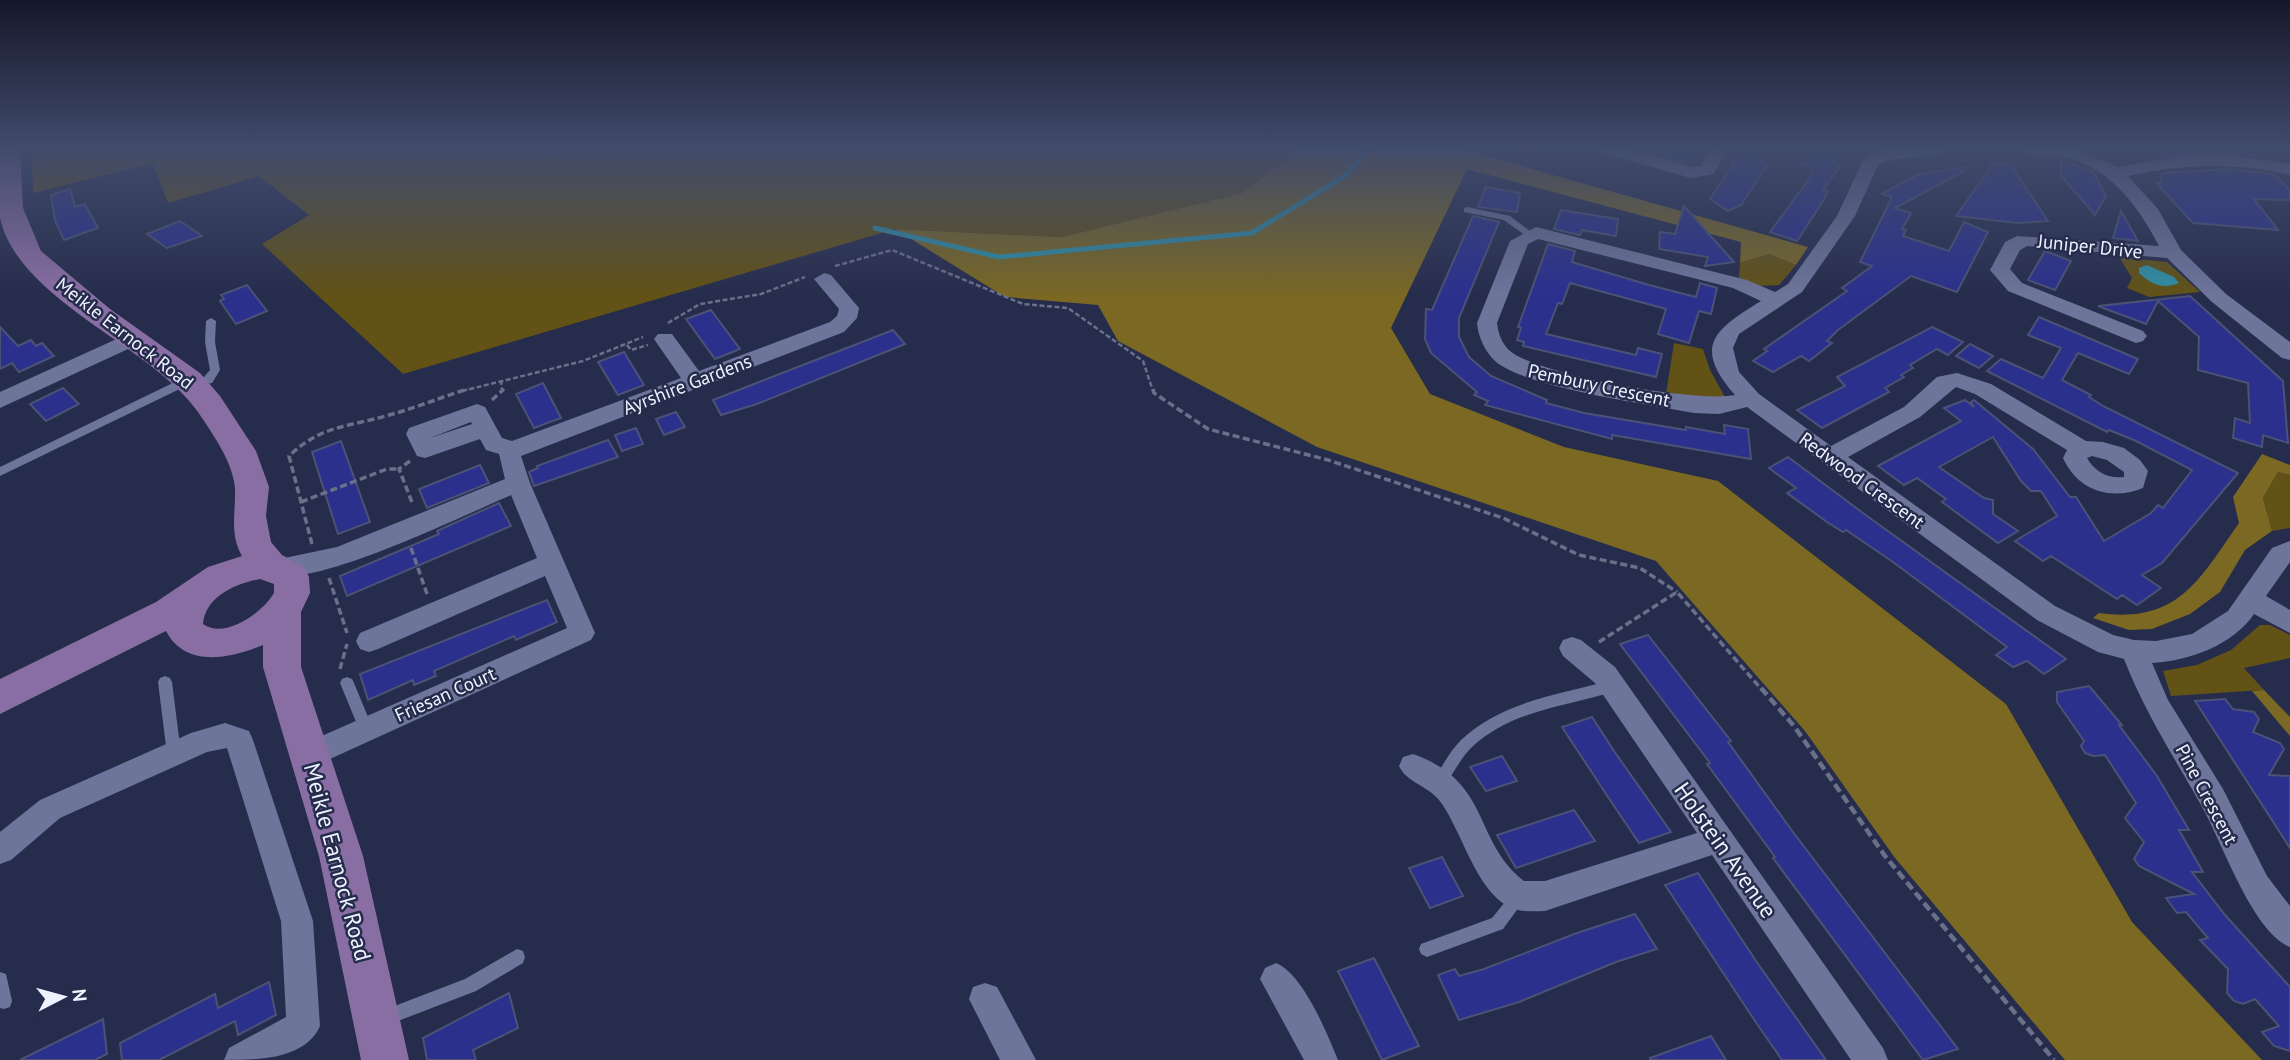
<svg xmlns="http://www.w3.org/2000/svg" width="2290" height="1060" font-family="'PT Sans',sans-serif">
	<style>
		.green { fill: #625216 }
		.forest { fill: #7a6823 }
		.water { fill: #318fa3 }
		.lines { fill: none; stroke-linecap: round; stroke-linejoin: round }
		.stream { stroke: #318fa3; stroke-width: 5 }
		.building { fill: #2b308d; stroke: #4b5275; stroke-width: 2 }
		.path-far2 { stroke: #6b7089; stroke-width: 2.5; stroke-dasharray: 5 2.5; stroke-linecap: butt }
		.path-far1 { stroke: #6b7089; stroke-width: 3.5; stroke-dasharray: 7 3.5; stroke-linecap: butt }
		.path { stroke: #6b7089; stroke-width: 4.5; stroke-dasharray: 9 4.5; stroke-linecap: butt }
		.lane { fill: #6d759a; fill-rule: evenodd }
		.street { fill: #6d759a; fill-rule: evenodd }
		.secondary { fill: #896ea3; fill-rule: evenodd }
		.labels { text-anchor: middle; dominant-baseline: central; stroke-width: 5; stroke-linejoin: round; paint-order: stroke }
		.street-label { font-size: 19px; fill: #eff2ff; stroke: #262c4c }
		.near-street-label { font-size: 23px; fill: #eff2ff; stroke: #262c4c }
	</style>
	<rect width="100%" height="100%" fill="#262c4c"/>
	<g class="green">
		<polygon points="32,148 548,148 551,153 566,148 1300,148 1242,193 1062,237 895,229 403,374 262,244 309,215 259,176 168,203 153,163 33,193"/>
		<polygon points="1769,254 1796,265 1779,285 1759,286 1739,278 1740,263"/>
		<polygon points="2119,257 2167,262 2200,292 2149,297 2127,288 2132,278"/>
		<polygon points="1674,343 1703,349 1710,370 1726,399 1666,394"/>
		<polygon points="2278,472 2290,475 2290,528 2272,531 2263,498"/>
		<polygon points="2260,625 2270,625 2290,635 2290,658 2244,668 2264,690 2171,696 2163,671 2197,665 2231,650"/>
	</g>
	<g class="forest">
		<polygon points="1300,148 1458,148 1808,247 1796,265 1769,254 1740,263 1741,242 1467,169 1391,328 1430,394 1564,447 1718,481 2006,704 2132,922 2262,1060 2065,1060 1895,858 1805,731 1656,561 1317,447 1118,341 1098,305 1005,297 895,229 1062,237 1242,193"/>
		<path d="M2262 454 2290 465V475L2278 472 2263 498 2272 531 2245 550 2220 592 2190 614 2152 629 2129 630 2093 618 2099 613C2178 624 2199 580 2239 523L2233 497Z"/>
		<polygon points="2264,690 2290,717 2290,736 2252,691"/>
	</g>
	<path class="water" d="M2147 265 2174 277 2179 283C2163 290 2151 284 2139 273V268Z"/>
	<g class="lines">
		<polyline class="stream" points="875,228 999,257 1252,233 1346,175 1368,148"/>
	</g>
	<g class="building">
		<polygon points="1668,148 1691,148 1683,162 1663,156"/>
		<polygon points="1743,148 1769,148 1759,161 1768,164 1741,205 1728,211 1710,199"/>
		<polygon points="1814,148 1845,148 1833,163 1840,166 1823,190 1828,191 1823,201 1797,241 1770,232 1809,179 1813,168 1801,164"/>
		<polygon points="2162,148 2248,148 2256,156 2225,151 2162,157"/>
		<polygon points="2061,160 2093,171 2106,196 2095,215 2061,176"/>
		<polygon points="1993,164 2011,165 2048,221 2017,223 1956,216"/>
		<polygon points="1965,167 1966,170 1895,208 1911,213 1902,229 1906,230 1903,236 1949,251 1964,222 1988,232 1957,292 1911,276 1838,330 1827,341 1832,343 1809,361 1801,356 1773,372 1753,361 1767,351 1764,349 1847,291 1842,288 1872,266 1860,262 1892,197 1882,194 1919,174"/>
		<polygon points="2229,169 2274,174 2290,190 2290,200 2254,199 2278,230 2193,223 2156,183 2161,183 2162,173"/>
		<polygon points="1486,187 1520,193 1517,212 1478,207"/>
		<polygon points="70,189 75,207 85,204 98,228 64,240 55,221 51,195"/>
		<polygon points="1684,206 1724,251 1734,262 1705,266 1708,257 1659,249 1660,232 1675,234"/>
		<polygon points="1561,210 1618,219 1616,236 1582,230 1580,235 1554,229"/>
		<polygon points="2121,211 2138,241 2113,238"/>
		<polygon points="1473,216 1499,222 1459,318 1459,337 1469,357 1491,376 1547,400 1546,403 1584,413 1686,430 1686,427 1725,434 1724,425 1748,429 1751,459 1612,435 1612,439 1485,405 1488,401 1474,395 1477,392 1431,353 1425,339 1426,309 1432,310"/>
		<polygon points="180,221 202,236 167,248 147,234"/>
		<polygon points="1548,244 1575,251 1572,262 1649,285 1696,297 1700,283 1717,288 1711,314 1699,311 1689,343 1658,334 1666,309 1570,283 1562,304 1558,303 1546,334 1636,355 1638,348 1662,354 1656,377 1523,346 1524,342 1517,340 1521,328 1518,327"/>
		<polygon points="2045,251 2071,261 2055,290 2028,280"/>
		<polygon points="247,285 267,311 236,324 220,301 224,299 221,295"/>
		<polygon points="2190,296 2283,381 2288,443 2263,435 2262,447 2233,438 2235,418 2250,423 2248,383 2198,370 2199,337 2158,301 2146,324 2098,306"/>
		<polygon points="711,310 740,349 715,359 686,319"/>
		<polygon points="2039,317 2138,359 2129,374 2078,353 2062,380 2091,395 2089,397 2103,406 2238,473 2162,563 2142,575 2161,588 2137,605 2122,595 2117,599 2051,556 2043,561 2015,541 2057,516 2041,491 2031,491 2021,481 1993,437 1939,467 1984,498 1993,500 1993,514 2018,531 1998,543 1942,502 1946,499 1917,478 1904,485 1878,466 1961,421 1944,408 1965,400 1974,407 1971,402 1974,400 2033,449 2070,497 2076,497 2104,541 2151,513 2158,505 2163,508 2192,470 2136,441 2109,430 2107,432 1987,371 2001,359 2043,378 2061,348 2028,335"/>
		<polygon points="0,327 18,346 31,340 36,346 42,343 54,356 19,372 12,363 0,369"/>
		<polygon points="1932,327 1963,342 1948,355 1937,349 1910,365 1913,368 1901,375 1904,377 1885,388 1889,392 1822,428 1797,410 1845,386 1837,377"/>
		<polygon points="893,330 905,344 757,404 721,415 713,400"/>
		<polygon points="1970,344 1993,356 1979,368 1956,356"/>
		<polygon points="624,352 644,385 618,395 598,362"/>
		<polygon points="543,383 561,418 534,428 516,394"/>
		<polygon points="63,388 79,404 46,421 30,404"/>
		<polygon points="676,412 685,427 664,435 656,419"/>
		<polygon points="636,428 643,444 622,451 615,435"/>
		<polygon points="608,440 618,457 534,486 529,472 538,468 537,466"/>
		<polygon points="341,441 370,522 338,534 312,452"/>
		<polygon points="1788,457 1867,516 2066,659 2044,674 2027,661 2013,667 1996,655 2007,647 1893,562 1846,530 1843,532 1827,522 1787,493 1796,488 1769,468"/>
		<polygon points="480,465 489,483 427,508 419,489"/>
		<polygon points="499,503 511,526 347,596 340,576 439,534 437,531"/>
		<polygon points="547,600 557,622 516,640 514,636 434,671 436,676 414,685 413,680 368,700 360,674"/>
		<polygon points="1648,635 1731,741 1728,742 1793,832 1958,1049 1923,1060 1773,858 1775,857 1707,764 1710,763 1620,644"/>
		<polygon points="2089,686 2122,725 2119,725 2157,776 2189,830 2179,830 2203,872 2192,872 2225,915 2290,987 2290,1051 2274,1046 2262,1032 2279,1026 2255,999 2243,1004 2234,1001 2227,993 2228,969 2200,940 2208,938 2186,912 2177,913 2166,898 2194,894 2139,866 2134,859 2144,842 2125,818 2136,803 2105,755 2093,756 2085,753 2081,746 2084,741 2057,702 2057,692"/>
		<polygon points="2225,699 2233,709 2254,712 2259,719 2253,732 2280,743 2284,749 2269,775 2290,776 2290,848 2195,701"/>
		<polygon points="1592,717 1614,751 1671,832 1639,843 1610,800 1562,727"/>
		<polygon points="1502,756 1517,781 1486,791 1470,767"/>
		<polygon points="1574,810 1595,841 1516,868 1497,835"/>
		<polygon points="1442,857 1463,896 1430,908 1409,868"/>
		<polygon points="1698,873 1756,961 1826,1060 1782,1060 1757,1024 1665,885"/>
		<polygon points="1635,914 1657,949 1616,962 1519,1002 1459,1020 1438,975 1455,969 1459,976 1484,969 1577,933"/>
		<polygon points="1374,958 1419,1046 1382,1060 1338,971"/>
		<polygon points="269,982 276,1015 238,1035 235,1021 159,1060 122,1060 120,1043 215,994 218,1008"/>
		<polygon points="509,993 518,1028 473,1050 476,1060 427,1060 423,1038"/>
		<polygon points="103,1019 107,1054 95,1060 20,1060"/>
		<polygon points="1711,1036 1726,1060 1650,1060 1650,1058"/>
	</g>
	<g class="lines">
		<g class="path-far2">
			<polyline points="835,266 892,250 1023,304 1068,308 1143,361 1153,391"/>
			<polyline points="668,323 700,304 761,294 805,277"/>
			<polyline points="627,345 631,350 648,345"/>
			<polyline points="501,380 502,391"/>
			<polyline points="462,391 583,361 643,337"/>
		</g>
		<g class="path-far1">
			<polyline points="1153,389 1154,393 1208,429 1328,460 1503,518 1579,555 1640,568 1677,592"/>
			<polyline points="492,400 504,389"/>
			<polyline points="410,461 399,469 413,505"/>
			<polyline points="301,502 387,469 399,469"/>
			<path d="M312 544 289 456C321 425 349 427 389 415 416 408 441 397 468 389"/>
			<polyline points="411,548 427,594"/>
			<polyline points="329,578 347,633"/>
			<polyline points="1599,642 1677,592 1762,690"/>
			<polyline points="340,669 347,644"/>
		</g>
		<polyline class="path" points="1761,688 1794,726 1885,856 2054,1060"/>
		<g class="lane">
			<polygon points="1467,207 1510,216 1534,234 1532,236 1526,236 1504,220 1464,212 1464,208"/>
			<polygon points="211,318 216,321 215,342 220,370 212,383 192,387 188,385 0,476 0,467 185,377 189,376 194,379 204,377 210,370 205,342 206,321"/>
			<polygon points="165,676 170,678 172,682 181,754 179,758 174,760 169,758 167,754 158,682 160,678"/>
			<polygon points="347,677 352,679 354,683 373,729 371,733 366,735 361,733 359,729 340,683 342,679"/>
			<path d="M1613 680 1618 682 1620 686 1618 690C1567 707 1512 709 1471 748 1461 758 1454 772 1446 784L1441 786 1436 784 1434 780 1436 776C1444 763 1451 750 1461 740 1502 701 1561 694 1613 680Z"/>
			<polygon points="1519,889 1524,891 1527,896 1503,929 1427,957 1421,954 1419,949 1421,944 1492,918 1514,891"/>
			<polygon points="517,949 523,951 525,957 523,963 476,991 385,1026 379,1024 377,1018 379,1012 465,979"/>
			<polygon points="0,972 6,974 12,1001 10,1007 4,1009 0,1008"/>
		</g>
		<g class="street">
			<polygon points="1596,148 1626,148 1692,167 1701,166 1709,148 1727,148 1714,174 1691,178 1599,152"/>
			<path d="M1899 148H1955L1946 153 1885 161 1878 165 1855 216 1802 292 1739 334 1733 348 1739 372 1759 394 1831 446 1904 407 1937 377 1957 373 1991 384 2086 441 2103 442 2124 448 2140 460 2148 471 2143 488C2111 501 2078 491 2063 458L2067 450 1975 394 1956 387 1920 417 1848 457 2055 606 2113 635 2134 640 2156 641 2192 634 2228 611 2272 548 2290 541V562L2266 596 2290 610V633L2254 614C2233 645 2189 661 2152 663L2168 700 2223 789 2267 876 2290 906V947C2252 932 2222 841 2201 805 2173 755 2145 713 2124 659L2098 652 2037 620 1747 407 1719 414 1694 413C1649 404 1526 388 1495 361 1485 352 1478 336 1477 323L1510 241 1536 227 1747 280 1775 292 1788 284 1837 216 1864 158 1875 152ZM1538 239 1733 288 1761 301C1716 329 1691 345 1735 395 1697 403 1539 375 1510 351 1502 344 1498 333 1497 323L1528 244ZM2092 456 2107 460 2124 472V477C2108 479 2095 472 2087 458Z"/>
			<path d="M2020 148H2072L2118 167 2181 156 2225 154 2290 164V175C2235 162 2184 164 2128 176L2158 209 2181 250 2226 294 2290 342V360L2282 358 2212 302 2167 258 2027 246 2020 250 2010 269 2022 283 2143 331 2147 336 2143 341 2136 343 2008 291 1990 270 2005 242 2017 236 2159 246C2138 206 2110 166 2062 157 2049 155 2029 158 2020 148Z"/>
			<path d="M824 273 831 275 859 308 857 318 844 332 521 456 530 483 595 633 591 640 319 764 309 767 299 764 295 755 299 746 567 628 545 576 378 649 369 652 360 649 356 641 360 633 537 558 511 495C464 515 314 589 270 575L266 568 270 561 337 547 505 479 499 454 486 450 480 439 425 458 417 456 406 434 409 428 477 404 485 407 502 438 512 441 681 378 654 339 658 334H672L699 371 830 322 837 316 839 309 814 279ZM471 422 472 424 430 438Z"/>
			<polygon points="132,332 139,334 143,339 139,344 0,408 0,392"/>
			<path d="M1572 637 1581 640 1615 667 1883 1048 1888 1060H1851L1712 855 1545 911C1536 911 1526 912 1518 910 1477 900 1463 830 1439 800 1428 786 1406 782 1399 766L1403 757 1413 754C1492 782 1472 840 1524 881H1545L1697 833 1595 683 1563 656 1559 648 1563 640Z"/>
			<path d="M225 723 249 731 253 740 313 921 320 1026C305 1060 257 1060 224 1060L229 1048 286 1017 281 921 227 748 207 752 60 818 11 860 0 864V832L40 800 191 733Z"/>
			<path d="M1276 963C1303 974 1327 1033 1338 1060H1304L1260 979 1265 968Z"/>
			<polygon points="985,983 997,987 1036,1060 1000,1060 969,999 973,987"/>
		</g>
		<path class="secondary" d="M0 148H20L23 208 41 251 110 309 200 373 220 396 256 451 269 487 266 516 271 542 282 555 304 567 309 577 310 593 301 612V667L363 856 409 1060H361L319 856 263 667V645C231 658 186 669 166 631L0 714V679L156 602 208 567 242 556C229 533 236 512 235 488 233 462 212 433 198 412 151 345 19 301 0 218 0 197 0 170 0 148ZM260 579 274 584V593C263 612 225 640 203 624 206 596 235 584 260 579Z"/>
	</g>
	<linearGradient id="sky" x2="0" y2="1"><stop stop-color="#15182a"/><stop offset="0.5" stop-color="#414b6c"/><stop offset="1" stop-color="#414b6c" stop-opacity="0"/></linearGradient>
	<rect width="2290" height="297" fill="url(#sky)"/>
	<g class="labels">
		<g class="street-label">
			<text transform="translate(2090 246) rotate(6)">Juniper Drive</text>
			<text transform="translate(125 333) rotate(38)">Meikle Earnock Road</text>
			<text transform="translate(687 384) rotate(-21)">Ayrshire Gardens</text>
			<text transform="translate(1599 385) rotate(12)">Pembury Crescent</text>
			<text transform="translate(1862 480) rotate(36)">Redwood Crescent</text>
			<text transform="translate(445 694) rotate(-24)">Friesan Court</text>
			<text transform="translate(2207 794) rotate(62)">Pine Crescent</text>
		</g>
		<g class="near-street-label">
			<text transform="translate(1726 850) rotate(55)">Holstein Avenue</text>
			<text transform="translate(338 862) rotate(75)">Meikle Earnock Road</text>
		</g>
	</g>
	<g transform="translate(63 997) rotate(84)" stroke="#262c4c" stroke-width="5" paint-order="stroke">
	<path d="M0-5L12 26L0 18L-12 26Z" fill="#eff2ff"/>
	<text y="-10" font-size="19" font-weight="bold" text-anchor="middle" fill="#eff2ff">N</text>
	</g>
</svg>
